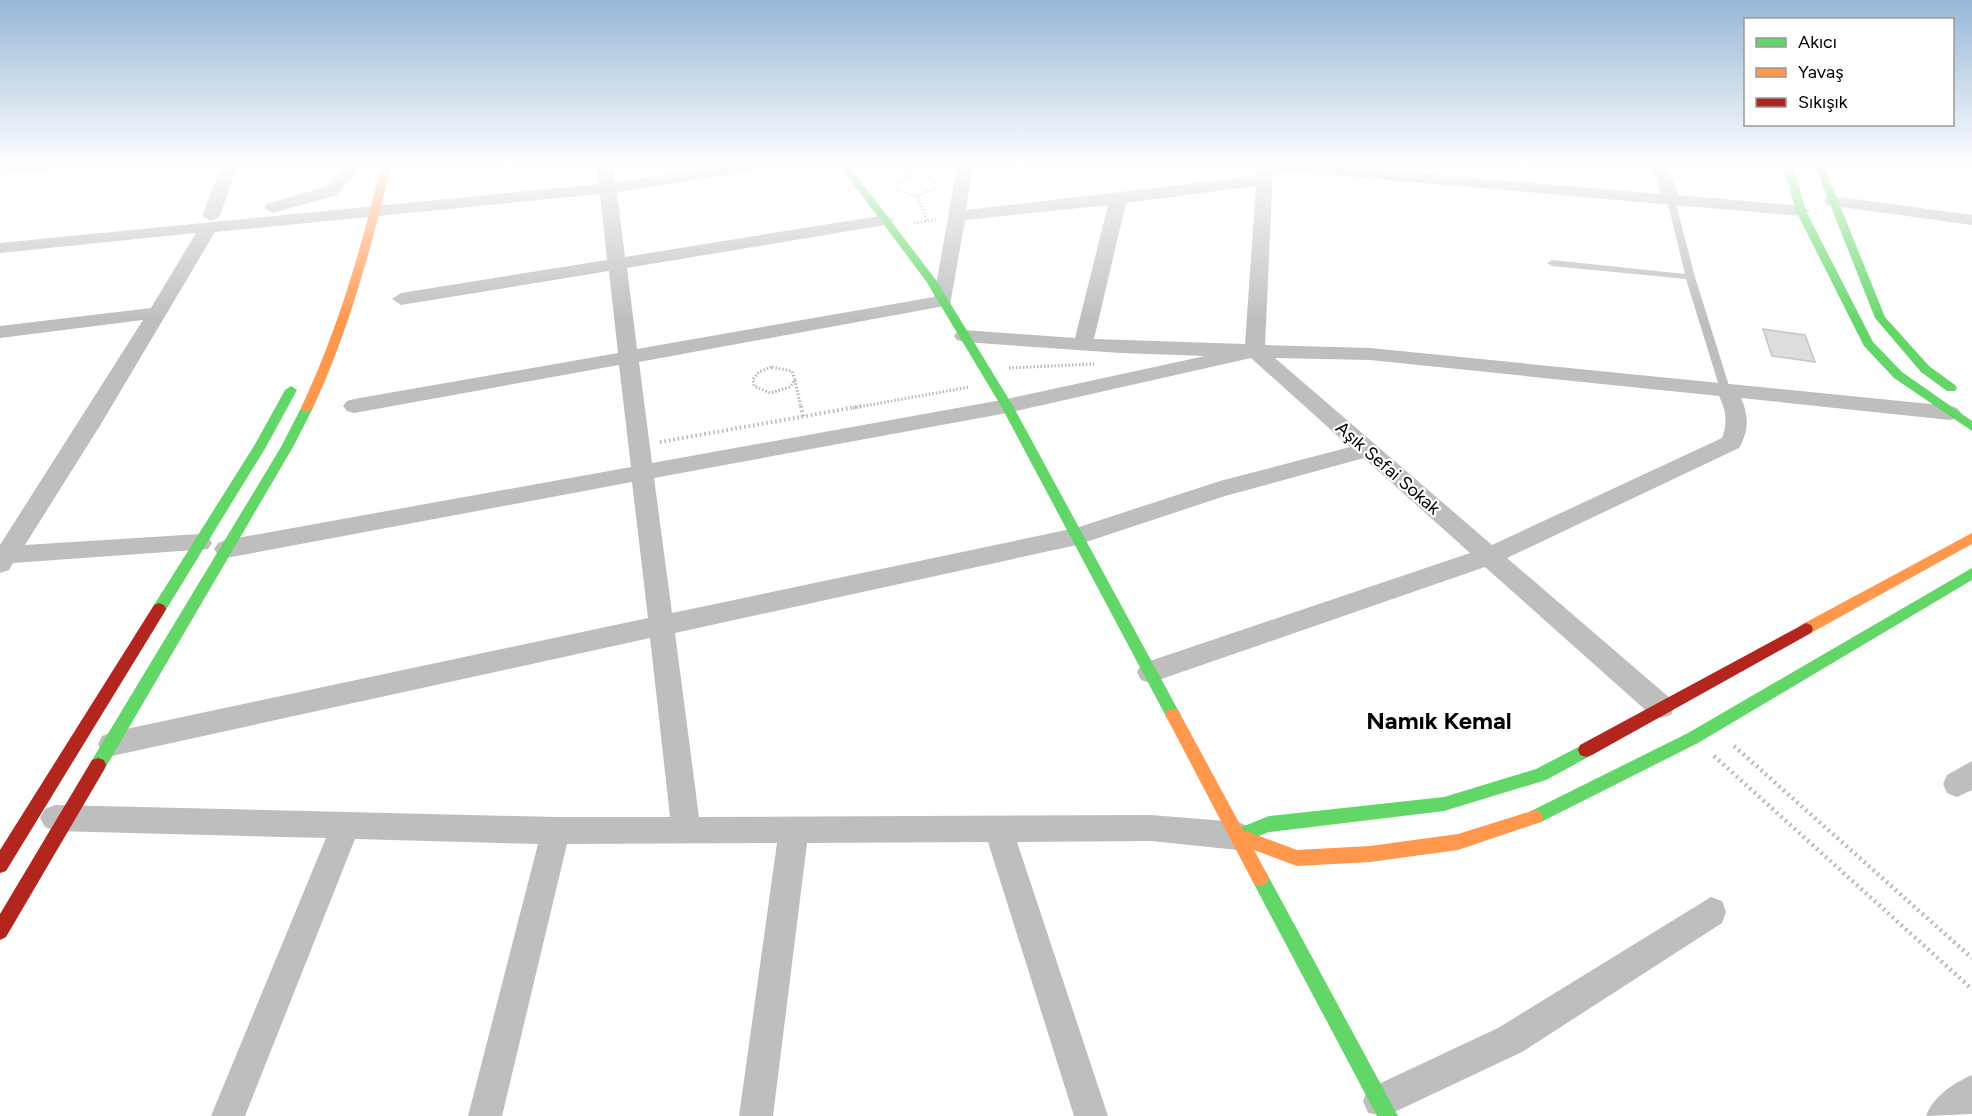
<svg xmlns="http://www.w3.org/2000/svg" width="1972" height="1116" font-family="Figtree,sans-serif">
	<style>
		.building { fill: #ddd; stroke: #c5c5c5; stroke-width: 1.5 }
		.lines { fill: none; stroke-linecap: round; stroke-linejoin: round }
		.path-far2 { stroke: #b8b8b8; stroke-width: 3; stroke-dasharray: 1.5 2; stroke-linecap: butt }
		.path-far1 { stroke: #b8b8b8; stroke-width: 4; stroke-dasharray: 1.5 3; stroke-linecap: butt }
		.path { stroke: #b8b8b8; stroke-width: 4.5; stroke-dasharray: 2 4; stroke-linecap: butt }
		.lane { fill: #bebebe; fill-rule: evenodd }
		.street { fill: #bebebe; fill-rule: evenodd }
		.fast { fill: #63d668; fill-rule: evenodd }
		.slow { fill: #ff974d; fill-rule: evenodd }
		.jam { fill: #b3261e; fill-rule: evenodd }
		.labels { text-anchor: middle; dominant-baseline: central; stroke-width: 4.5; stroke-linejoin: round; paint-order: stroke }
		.street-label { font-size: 18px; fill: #000; stroke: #fff }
		.district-label { font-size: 24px; font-weight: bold; fill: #000; stroke: #fff }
	</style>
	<rect width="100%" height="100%" fill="#fff"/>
	<polygon class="building" points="1763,329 1805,335 1815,362 1772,356"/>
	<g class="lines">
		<g class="path-far2">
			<polyline points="909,166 910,175"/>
			<polygon points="910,175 926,176 936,182 936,188 917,196 897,190 897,183"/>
			<polyline points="918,196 927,221"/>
			<polyline points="914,223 937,220"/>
			<polygon points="772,367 792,371 795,380 790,387 770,393 754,386 753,379 759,372"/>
			<polyline points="1009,368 1094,364"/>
			<polyline points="795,380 801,408"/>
			<polyline points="853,408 969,387"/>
		</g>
		<g class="path-far1">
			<polyline points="801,406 803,417"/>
			<polyline points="660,442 862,406"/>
		</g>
		<g class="path">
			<polyline points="1734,746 1972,958"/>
			<polyline points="1714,756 1972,989"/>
		</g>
		<polygon class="lane" points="1668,198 1675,200 1695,277 1730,389 1729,391 1721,391 1720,389 1686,279 1552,266 1547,263 1552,260 1685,274 1667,200"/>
		<g class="street">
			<polygon points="0,166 55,166 47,171 0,174"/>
			<polygon points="221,166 237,166 220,216 211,221 202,216"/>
			<polygon points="344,166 361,166 337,195 273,213 264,208 267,204 325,187"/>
			<path d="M597 166H613L615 182 719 166H761L753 171 617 192 625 257 885 215 894 220 885 225 627 268 637 349 934 297 957 166H973L966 210 1256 176 1257 166H1336L1661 194 1652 166H1668L1678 195 1801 206 1810 211 1801 216 1273 170 1265 345 1370 348 1950 406 1957 408 1961 413 1957 418 1950 420 1741 398C1749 416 1749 431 1739 448L1507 558 1671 699 1674 707 1671 715 1661 718 1651 715 1485 567 1150 683 1141 680 1137 672 1141 664 1470 553 1364 458 1225 496 1077 545 675 633 699 817 1151 815 1238 822 1248 826 1253 836 1248 846 1238 850 1151 841 1017 842 1108 1116H1074L988 842 807 843 773 1116H739L777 843 567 844 502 1116H468L538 844 355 839 245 1116H211L326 838 55 831 45 827 40 818 45 809 55 805 556 817H670L650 638 112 756 102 752 98 744 102 736 112 732 648 618 632 482 226 558 218 555 214 549 218 543 226 540 631 467 619 365 354 413 347 411 343 406 347 401 354 399 618 353 609 271 401 305 392 299 401 293 607 260 600 194 215 232 101 424 25 545 200 534 208 537 212 543 208 549 13 563 9 570 0 573V545L143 320 0 338V326L151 308 196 233 0 253V243L599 184ZM1256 186 1245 344 1094 339 1126 203ZM1108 205 1075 338 964 330 957 332 954 336 957 340 964 342 1121 353 1205 356 1007 399 652 463 639 362 950 305 965 220ZM1251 358 1350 447 1220 481 1076 528 672 613 654 478 1007 413ZM1275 358 1370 360 1719 396C1726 410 1728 423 1722 438L1492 545Z"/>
			<polygon points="1833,196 1972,215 1972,225 1827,205 1824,201 1827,197"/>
			<polygon points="1972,761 1972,790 1957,797 1947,793 1943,784 1947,775"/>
			<polygon points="1711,897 1722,901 1726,912 1722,923 1522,1052 1386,1116 1368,1113 1363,1101 1368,1089 1498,1028"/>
			<path d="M1972 1075V1114L1926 1116C1933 1097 1953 1083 1972 1075Z"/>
		</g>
		<g class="fast">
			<polygon points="840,166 849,166 936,280 1013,406 1178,710 1181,715 1178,720 1173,721 1168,720 1001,406 926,281"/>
			<polygon points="1783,166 1793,166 1806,211 1873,342 1902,372 1972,421 1972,431 1894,378 1864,346 1796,211"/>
			<polygon points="1815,166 1824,166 1885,317 1929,366 1955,385 1957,388 1955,391 1947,391 1921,372 1875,318"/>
			<polygon points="291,386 297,390 266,447 164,613 154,613 152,609 154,605 254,446 285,390"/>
			<polygon points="307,404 313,408 293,447 104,770 98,772 92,770 90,765 92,760 281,447 301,408"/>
			<polygon points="1972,568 1972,580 1698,743 1541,822 1535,824 1529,822 1527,817 1529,812 1688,733"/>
			<polygon points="1586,743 1592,745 1594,750 1592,755 1546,780 1444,811 1269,832 1238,844 1232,841 1230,836 1232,831 1269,816 1444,797 1536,769"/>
			<polygon points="1260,870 1266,872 1398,1116 1377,1116 1254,884 1251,878 1254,872"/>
		</g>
		<g class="slow">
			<path d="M381 166H391C371 249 349 330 313 408L307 412 303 411 301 408C338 330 361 249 381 166Z"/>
			<polygon points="1972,533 1972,544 1811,633 1801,633 1799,629 1801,625"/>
			<polygon points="1173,709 1178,710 1243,830 1297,850 1370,846 1458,834 1535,810 1541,812 1543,817 1541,822 1458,850 1370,862 1297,866 1254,850 1269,878 1266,884 1260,886 1254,884 1168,720 1165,715 1168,710"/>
		</g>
		<g class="jam">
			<polygon points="159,603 164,605 166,609 164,613 6,871 0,873 0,850 154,605"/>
			<polygon points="1806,623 1811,625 1813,629 1811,633 1592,755 1586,757 1580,755 1578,750 1580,745"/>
			<polygon points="98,758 104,760 106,765 104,770 6,937 0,940 0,914 92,760"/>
		</g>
	</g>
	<linearGradient id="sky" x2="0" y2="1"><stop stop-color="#96b7d6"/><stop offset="0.51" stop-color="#fff"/><stop offset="1" stop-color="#fff" stop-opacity="0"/></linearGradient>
	<rect width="1972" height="323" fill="url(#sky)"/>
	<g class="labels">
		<g class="street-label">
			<text transform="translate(1388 468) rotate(41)">Aşık Sefai Sokak</text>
		</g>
		<g class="district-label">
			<text x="1439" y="720">Namık Kemal</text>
		</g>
	</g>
	<rect x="1744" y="18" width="210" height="108" fill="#ffffff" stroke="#999999" stroke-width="1.5"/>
	<rect x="1756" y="38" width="30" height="9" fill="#63d668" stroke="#999999" stroke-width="1.5"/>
	<text x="1798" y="48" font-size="18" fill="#000000">Akıcı</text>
	<rect x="1756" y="68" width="30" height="9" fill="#ff974d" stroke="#999999" stroke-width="1.5"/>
	<text x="1798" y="78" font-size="18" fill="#000000">Yavaş</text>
	<rect x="1756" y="98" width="30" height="9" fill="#b3261e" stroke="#999999" stroke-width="1.5"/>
	<text x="1798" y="108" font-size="18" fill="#000000">Sıkışık</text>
</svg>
